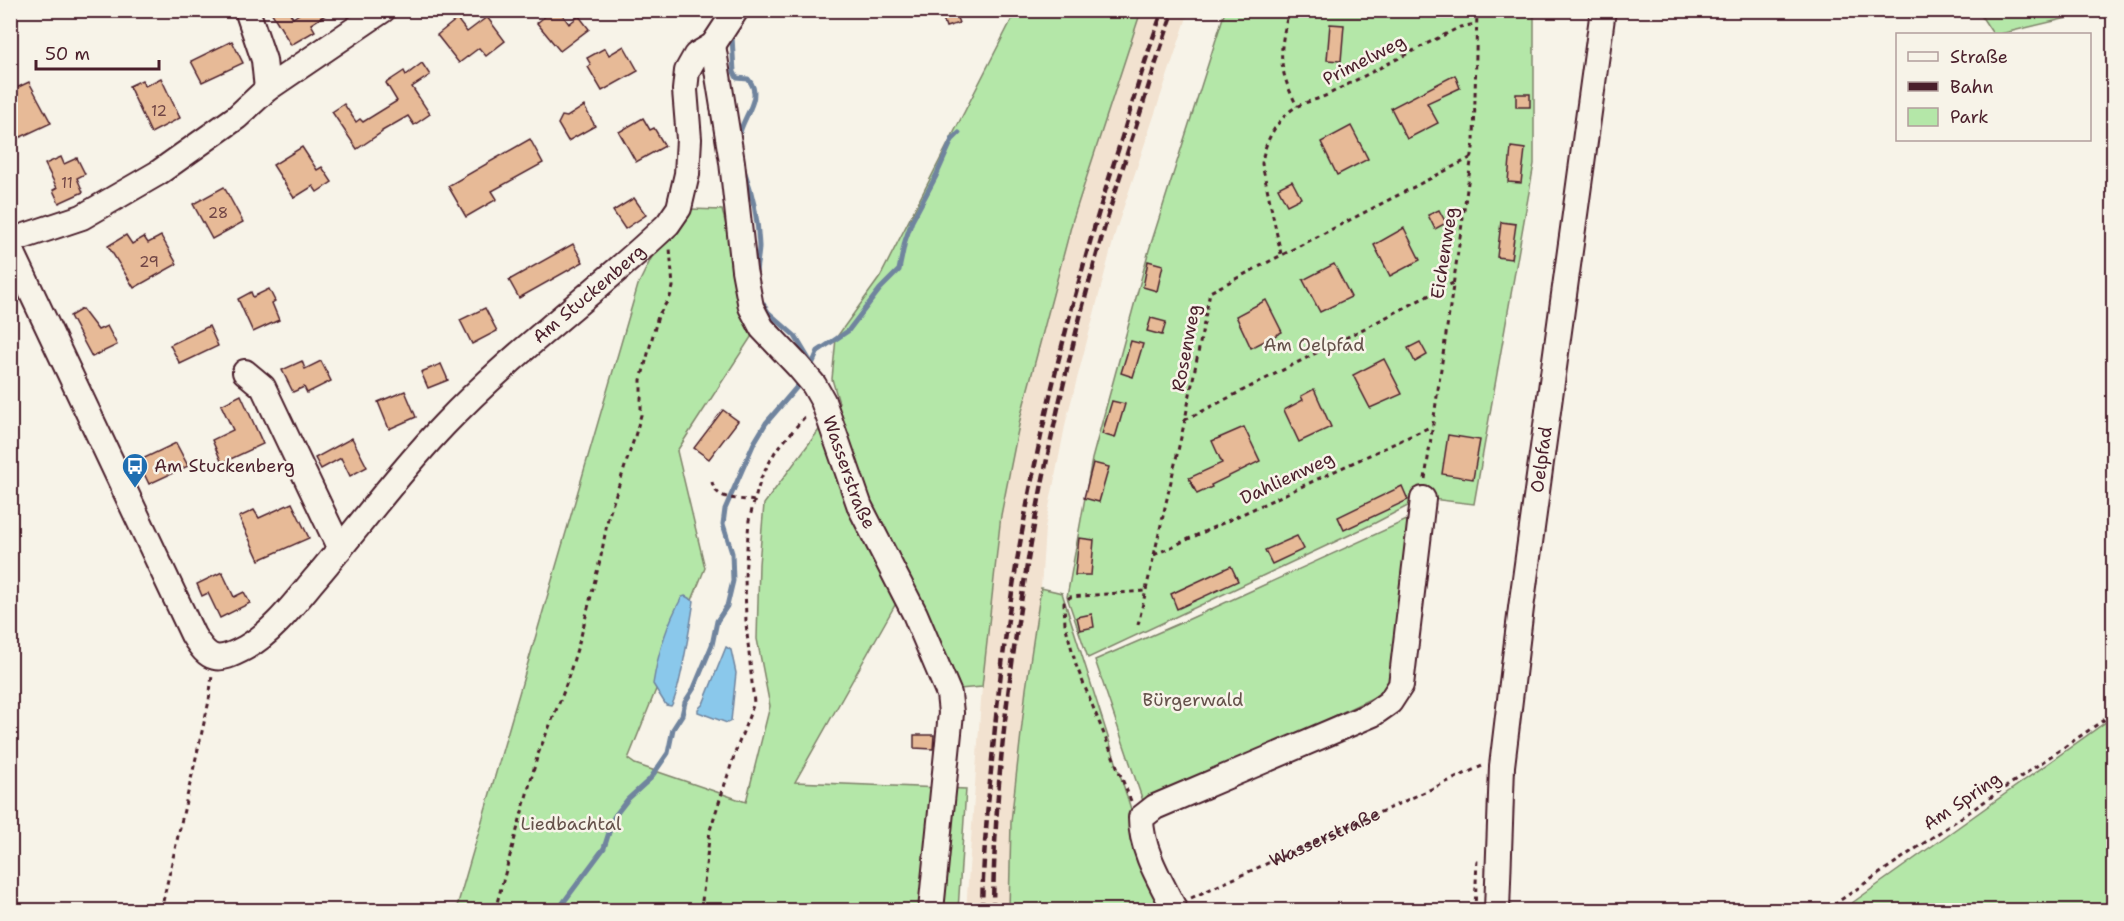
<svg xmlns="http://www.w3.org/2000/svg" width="2124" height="921" font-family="'Shantell Sans',sans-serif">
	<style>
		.built { fill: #f2e2d0 }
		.green { fill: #b4e7a8; stroke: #7f836a; stroke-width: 1.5 }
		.water { fill: #8ac8eb; stroke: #70849e; stroke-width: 1.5 }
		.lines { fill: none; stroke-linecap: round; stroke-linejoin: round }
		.stream { stroke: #70849e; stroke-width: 5 }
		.building { fill: #e7ba97; stroke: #4a1f2b; stroke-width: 1.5 }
		.minor-casing { stroke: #4a1f2b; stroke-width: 28 }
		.path { stroke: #4a1f2b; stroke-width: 3; stroke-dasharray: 4.5 4.5; stroke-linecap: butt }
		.minor { stroke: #f7f3e8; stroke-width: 24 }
		.rail { stroke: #4a1f2b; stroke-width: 4.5; stroke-dasharray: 9 4.5; stroke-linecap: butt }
		.labels { text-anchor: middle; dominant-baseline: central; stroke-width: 5; stroke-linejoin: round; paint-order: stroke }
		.number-label { font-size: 15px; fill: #714646 }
		.street-label { font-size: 18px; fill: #4a1f2b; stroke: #f7f3e8 }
		.park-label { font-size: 18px; fill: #64514a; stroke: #f7f3e8 }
		.poi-label { font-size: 18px; fill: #4a1f2b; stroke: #f7f3e8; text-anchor: start }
	</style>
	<rect width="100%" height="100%" fill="#f7f3e8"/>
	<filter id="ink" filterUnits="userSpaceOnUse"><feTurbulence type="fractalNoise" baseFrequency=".0167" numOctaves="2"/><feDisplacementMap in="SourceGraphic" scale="12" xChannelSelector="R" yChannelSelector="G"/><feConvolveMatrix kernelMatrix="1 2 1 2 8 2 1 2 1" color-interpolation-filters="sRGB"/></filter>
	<g filter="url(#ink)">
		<polygon class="built" points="1141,11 1189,11 1116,230 1066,421 1045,528 1041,588 1026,689 1011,822 1009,910 966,910 982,687 1001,515 1021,415 1073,219"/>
		<g class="green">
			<polygon points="1016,11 1141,11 1073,219 1021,415 1001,515 982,687 959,689 908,582 795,782 966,789 958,910 456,910 638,285 668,224 690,209 722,210 742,284 757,328 677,451 705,568 628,759 635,764 746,802 770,706 757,639 759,564 764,504 839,403 832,379 836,338 880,277"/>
			<polygon points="1225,11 1534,11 1534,164 1474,504 1423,498 1375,523 1088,658 1067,597 1092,459 1149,250"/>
			<polygon points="1978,11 2097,11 2000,34 1993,34"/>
			<polygon points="1409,519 1389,690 1145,807 1095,660 1185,621"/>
			<polygon points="1041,588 1062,593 1161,903 1159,910 1009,910 1011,822 1026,689"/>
			<polygon points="2113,717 2113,910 1847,910 1845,908"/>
		</g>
		<g class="water">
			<path d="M685 596 694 601C691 619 680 694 671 706L666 705 653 684C658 653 666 625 682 597Z"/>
			<polygon points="726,647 731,650 736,673 731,721 727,723 698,712 698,709 703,704"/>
		</g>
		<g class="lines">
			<g class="stream">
				<path d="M732 37 734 72 737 78 748 79C765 97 741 118 739 137"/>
				<path d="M744 170C753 194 758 220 759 246 759 256 756 265 756 275"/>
				<polyline points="762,302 768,312 795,336 813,366"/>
				<polyline points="810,369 818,351 848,331 880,289 899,270 905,241 912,221 936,176 952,140 959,133"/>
				<polyline points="560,910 563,903 604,848 614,817 628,799 650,779 668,753 673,729 682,715 685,702 694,688 712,645 717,621 727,606 733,581 732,553 723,524 725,509 754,443 766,423 802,381"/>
			</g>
		</g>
		<g class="building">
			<polygon points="270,10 288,10 293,18 305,10 333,10 311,24 315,31 291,45"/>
			<polygon points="553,10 559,10 569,24 579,16 589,29 560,51 537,23"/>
			<polygon points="940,10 954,10 959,23 946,27"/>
			<polygon points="487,17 505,41 486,56 479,48 459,63 437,35 457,19 467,32"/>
			<polygon points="1330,24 1344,25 1341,61 1327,60"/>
			<polygon points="232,41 243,63 202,82 191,61"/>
			<polygon points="624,46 638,71 602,91 588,67 591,65 587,58 605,48 609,55"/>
			<polygon points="422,63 430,75 412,87 430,114 414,125 408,116 382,131 382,132 357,149 332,112 344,104 356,122 360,119 363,122 397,101 386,83 404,71 406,75"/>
			<polygon points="1455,75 1460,88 1427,103 1438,123 1407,139 1391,108"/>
			<polygon points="161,78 180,118 151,133 129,86 142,80 145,86"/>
			<polygon points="29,82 51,123 10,142 10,91"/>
			<rect x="1516" y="94" width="14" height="13"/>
			<polygon points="584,106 595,126 568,141 558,124 562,116 567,117"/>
			<polygon points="643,118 650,130 654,128 665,146 636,162 619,132"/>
			<polygon points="1351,126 1368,159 1337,175 1321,142"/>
			<polygon points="530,139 543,163 492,191 497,199 466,217 448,186"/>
			<polygon points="302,147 317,170 322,167 332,182 317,192 313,186 294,198 273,165"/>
			<polygon points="1511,147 1525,149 1521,183 1508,182"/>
			<polygon points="61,157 64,164 77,158 85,174 77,178 83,192 59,203 53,190 57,188 45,164"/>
			<polygon points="1292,181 1301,198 1287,205 1278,188"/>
			<polygon points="224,187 243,222 212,239 193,204"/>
			<polygon points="634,198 646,215 625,229 613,211"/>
			<polygon points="1439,210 1446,223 1435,229 1428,215"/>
			<polygon points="1501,222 1516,224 1511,259 1497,257"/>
			<polygon points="1404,228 1420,260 1390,276 1374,245"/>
			<polygon points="126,235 132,244 144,237 148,243 161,236 177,264 134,288 108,246"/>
			<polygon points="573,244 583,262 519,298 509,280"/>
			<polygon points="1148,261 1163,265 1157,291 1143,287"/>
			<polygon points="1334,264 1351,297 1320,312 1303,280"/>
			<polygon points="269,289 275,301 272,303 279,320 253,332 238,299 251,292 253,297"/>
			<polygon points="1266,300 1282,332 1251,348 1236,316"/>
			<polygon points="485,308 497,331 472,344 460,320"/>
			<polygon points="82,309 98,330 107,326 117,345 92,357 70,316"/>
			<polygon points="1151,318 1166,322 1162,335 1147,331"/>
			<polygon points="209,326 218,346 180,364 170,345"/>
			<polygon points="1131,341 1143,344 1133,377 1121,373"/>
			<polygon points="1420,342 1427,355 1415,362 1408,348"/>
			<polygon points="1384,359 1402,394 1370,408 1353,375"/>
			<polygon points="302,361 305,369 321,361 331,381 307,393 304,387 293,392 282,370"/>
			<polygon points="441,364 448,380 428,388 421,372"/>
			<polygon points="1314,389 1331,427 1299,442 1284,410 1303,400 1301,396"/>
			<polygon points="405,391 416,417 389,429 378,402"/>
			<polygon points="241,395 263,444 222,463 212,440 233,430 221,405"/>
			<polygon points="1112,401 1125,404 1115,438 1102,434"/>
			<polygon points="723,410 738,421 709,459 694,448"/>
			<polygon points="1244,427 1260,461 1211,485 1212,487 1197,494 1189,478 1222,463 1212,441"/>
			<polygon points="1448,435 1480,440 1473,479 1442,474"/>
			<polygon points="352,438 367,467 350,476 341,458 321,469 315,458"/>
			<polygon points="176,443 188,466 149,484 138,461"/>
			<polygon points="1093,463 1109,467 1099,502 1084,498"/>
			<polygon points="1402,486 1408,500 1344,530 1338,517"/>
			<polygon points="292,503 309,538 259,560 239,517 254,510 259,518"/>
			<polygon points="1297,536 1304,549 1272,564 1265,550"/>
			<polygon points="1079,538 1094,540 1091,575 1075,575"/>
			<polygon points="1231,566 1238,581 1177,609 1171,594"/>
			<polygon points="222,572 234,597 244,592 250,603 220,618 208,593 202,596 197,584"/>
			<polygon points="1092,614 1094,627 1080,630 1077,617"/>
			<polygon points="914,735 934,735 933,749 914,748"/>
		</g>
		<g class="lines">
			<g class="minor-casing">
				<g id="minor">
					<path id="s2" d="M713 45 732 162 744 270 751 307 762 328 798 366 814 385 823 401 860 507 915 614 949 694 951 713 931 910"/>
					<polyline points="267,89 383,10"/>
					<polyline points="10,241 82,217 158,173 237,117 267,89 264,60 247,10"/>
					<path id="s3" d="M10 247 193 635C209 661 217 663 245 648 272 633 293 605 313 581 357 530 397 474 444 425 513 352 596 293 668 224L679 208 687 174 689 139 685 90 687 71 696 55 713 45 736 10"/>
					<polyline points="245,372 263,387 340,549"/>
					<path d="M1173 906C1159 879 1141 849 1141 818L1155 807 1373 714 1390 702 1401 685 1423 499"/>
					<path id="s4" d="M1497 910 1502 766 1521 608 1603 10"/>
				</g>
			</g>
			<g class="path">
				<path d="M1289 10C1279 52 1277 67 1297 106"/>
				<path d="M1281 254 1262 164C1264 144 1274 125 1289 112 1300 102 1315 101 1327 95 1372 72 1416 49 1460 27L1476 24"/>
				<polyline points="1185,420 1453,283"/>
				<polyline points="1425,479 1474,141 1477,10"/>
				<path d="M712 482C716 501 737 498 754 501"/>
				<polyline points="1154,555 1432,426"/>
				<polyline points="1138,625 1185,420 1210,292 1472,157"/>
				<polyline points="1131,801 1076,665 1065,624 1064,603 1070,597 1144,591"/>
				<path id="s1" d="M1191 898 1482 766"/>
				<polyline points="161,910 209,701 212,675"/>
				<polyline points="495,910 538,754 564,691 581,636 601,556 608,518 635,436 641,415 641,380 658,316 670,297 673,287 670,248"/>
				<polyline points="701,910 710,830 735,753 754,703 746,623 745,576 749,520 761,478 775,452 807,414"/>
				<polyline points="1475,910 1477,858"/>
				<polyline points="1826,910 2114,713"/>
			</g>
			<use href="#minor" class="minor"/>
			<g class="rail">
				<path d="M982 910C983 856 988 803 993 749 1011 544 1056 343 1119 147 1133 102 1146 55 1163 10"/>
				<path d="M993 910C994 812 1004 713 1019 615 1044 452 1081 296 1132 138 1146 96 1158 53 1174 10"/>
			</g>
		</g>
	</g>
	<defs>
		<g id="bus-pin" transform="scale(1.35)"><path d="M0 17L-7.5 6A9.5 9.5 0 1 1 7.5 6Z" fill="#1f6fb2" stroke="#f7f3e8"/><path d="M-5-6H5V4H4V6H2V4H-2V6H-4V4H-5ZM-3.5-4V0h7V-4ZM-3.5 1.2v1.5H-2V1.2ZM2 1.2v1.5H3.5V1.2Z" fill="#fff"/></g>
	</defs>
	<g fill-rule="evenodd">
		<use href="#bus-pin" x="135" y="466"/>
	</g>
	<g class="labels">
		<g class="number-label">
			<text x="159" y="111">12</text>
			<text x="67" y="183">11</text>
			<text x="218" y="213">28</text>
			<text x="149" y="262">29</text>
		</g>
		<g class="street-label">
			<text transform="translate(1364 60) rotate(-27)">Primelweg</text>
			<text transform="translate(1444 253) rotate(-81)">Eichenweg</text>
			<text stroke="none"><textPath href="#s3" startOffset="988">Am Stuckenberg</textPath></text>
			<text transform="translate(1186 348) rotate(-79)">Rosenweg</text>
			<text stroke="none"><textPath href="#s4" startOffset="453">Oelpfad</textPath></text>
			<text stroke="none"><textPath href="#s2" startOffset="460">Wasserstraße</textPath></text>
			<text transform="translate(1287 478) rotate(-25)">Dahlienweg</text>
			<text transform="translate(1962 801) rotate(-34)">Am Spring</text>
			<text stroke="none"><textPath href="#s1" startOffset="147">Wasserstraße</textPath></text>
		</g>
		<g class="park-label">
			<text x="1314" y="345">Am Oelpfad</text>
			<text x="1193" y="700">Bürgerwald</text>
			<text x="571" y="824">Liedbachtal</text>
		</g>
		<g class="poi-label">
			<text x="154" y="466">Am Stuckenberg</text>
		</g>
	</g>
	<rect width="2124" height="921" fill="none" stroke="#f7f3e8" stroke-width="36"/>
	<rect x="18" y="18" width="2088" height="885" fill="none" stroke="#4a1f2b" stroke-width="2" filter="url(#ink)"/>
	<rect x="1896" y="33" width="195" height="108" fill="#f7f3e8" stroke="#b29e9c" stroke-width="1.5"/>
	<rect x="1908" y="52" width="30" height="9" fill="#f7f3e8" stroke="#b29e9c" stroke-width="1.5"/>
	<text x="1950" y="63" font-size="18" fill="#4a1f2b">Straße</text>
	<rect x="1908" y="82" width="30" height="9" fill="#4a1f2b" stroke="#b29e9c" stroke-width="1.5"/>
	<text x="1950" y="93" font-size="18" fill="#4a1f2b">Bahn</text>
	<rect x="1908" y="108" width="30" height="18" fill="#b4e7a8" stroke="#b29e9c" stroke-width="1.5"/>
	<text x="1950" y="123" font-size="18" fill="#4a1f2b">Park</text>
	<path d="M36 60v9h123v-9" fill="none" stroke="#4a1f2b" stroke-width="3"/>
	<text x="45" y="60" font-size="18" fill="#4a1f2b" stroke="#f7f3e8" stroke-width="4.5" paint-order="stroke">50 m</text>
</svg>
